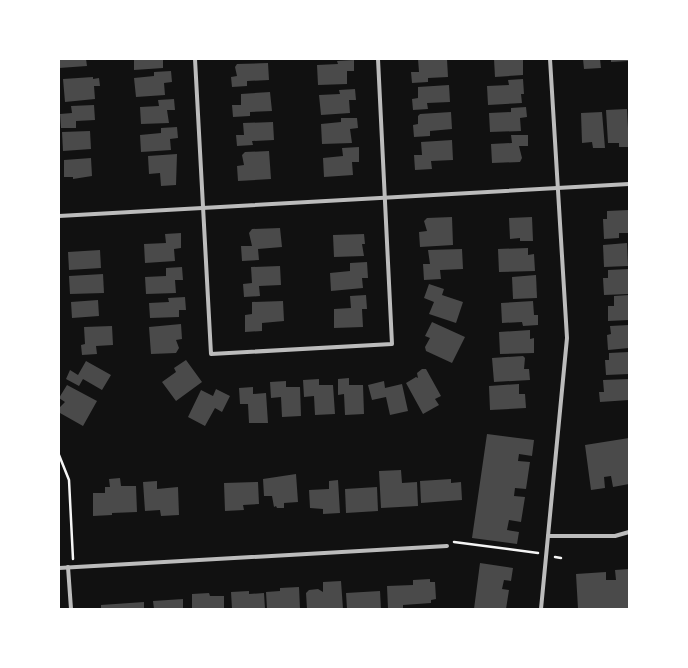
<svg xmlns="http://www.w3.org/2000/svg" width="688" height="668" font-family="'Source Sans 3',sans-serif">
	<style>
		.building { fill: #4a4a4a }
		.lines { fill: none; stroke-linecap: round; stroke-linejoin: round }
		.path { stroke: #f5f5f5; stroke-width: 2.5 }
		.minor { stroke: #bcbcbc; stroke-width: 4 }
	</style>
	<rect width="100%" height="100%" fill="#111"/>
	<g class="building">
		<polygon points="59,59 86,59 87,66 59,68"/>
		<polygon points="134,59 163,59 163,68 134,70"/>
		<polygon points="418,59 447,59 448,77 428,78 428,82 412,83 411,72 419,72"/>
		<polygon points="494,59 523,59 523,75 495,77"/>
		<polygon points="583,59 600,59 601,68 584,69"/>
		<polygon points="611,59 628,59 628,61 611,62"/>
		<polygon points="354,60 354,71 347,71 347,84 318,85 317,65 338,64 337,61"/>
		<polygon points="268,63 269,80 247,81 247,86 232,87 231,77 237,76 235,67 237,64"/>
		<polygon points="171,71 172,82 164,83 165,95 136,97 134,78 154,76 154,72"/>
		<polygon points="93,77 93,79 99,78 100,86 94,86 95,99 65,102 63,79"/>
		<polygon points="523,79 524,94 521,94 522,103 488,105 487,86 509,85 508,80"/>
		<polygon points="449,85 450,102 427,103 428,109 413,110 412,99 418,98 418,87"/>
		<polygon points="355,89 356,100 349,100 350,113 321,115 319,95 340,94 339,90"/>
		<polygon points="270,92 272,111 250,112 250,116 233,117 232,105 241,105 241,94"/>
		<polygon points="174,99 175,110 167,110 169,123 141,124 140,107 159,106 158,100"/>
		<polygon points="94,105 95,120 76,121 76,128 61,128 60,114 72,113 71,106"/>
		<polygon points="526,107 527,117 520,118 521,131 490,132 489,113 511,112 511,108"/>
		<polygon points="627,109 629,147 619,147 619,143 608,143 606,110"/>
		<polygon points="451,112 452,129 430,131 430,136 414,137 413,125 418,124 418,116 420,114"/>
		<polygon points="602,112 605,148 593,148 592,142 582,143 581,113"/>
		<polygon points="341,118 357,118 358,128 350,129 352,143 322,144 321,124 341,122"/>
		<polygon points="273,122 274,140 252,141 253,145 237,146 236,135 244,135 243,123"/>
		<polygon points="177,127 178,138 170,139 171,150 141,152 140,135 161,133 161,128"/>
		<polygon points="90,131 91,149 63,151 62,132"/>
		<polygon points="511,135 528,135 528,146 519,146 522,158 520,162 492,163 491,144 512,143"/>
		<polygon points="452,140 453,160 431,161 432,169 415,170 414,155 422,155 421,142"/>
		<polygon points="359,147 359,162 352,162 353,175 324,177 323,158 343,156 342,148"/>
		<polygon points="269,151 271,179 238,181 237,166 244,165 242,155 245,152"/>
		<polygon points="177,154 176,185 161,186 160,173 149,174 148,156"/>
		<polygon points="91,158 92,176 73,179 73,177 64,177 64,160"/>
		<polygon points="629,210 629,233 619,233 619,238 604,239 603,219 607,219 607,211"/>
		<polygon points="452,217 453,245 420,247 419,232 427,231 424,221 427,218"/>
		<polygon points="532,217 533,241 520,241 520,238 510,239 509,218"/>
		<polygon points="280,228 282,247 258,249 259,260 242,261 241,246 252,246 249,233 252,229"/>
		<polygon points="181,233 181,248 174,249 175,261 145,263 144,244 166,243 165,234"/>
		<polygon points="364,234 365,244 362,244 364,256 334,257 333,235"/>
		<polygon points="627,243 628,266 604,267 603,245"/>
		<polygon points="528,248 528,255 534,254 535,271 499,272 498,249"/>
		<polygon points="462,249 463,269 440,270 441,279 424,280 423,264 430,264 428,250"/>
		<polygon points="100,250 101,268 69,270 68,252"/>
		<polygon points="367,262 368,278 362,278 363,288 331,291 330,273 350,271 350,263"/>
		<polygon points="280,266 281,285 259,286 260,296 244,297 243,284 252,283 251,267"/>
		<polygon points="182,267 183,280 175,280 176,293 146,294 145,277 166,276 166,268"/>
		<polygon points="629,269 629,294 604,295 603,278 608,278 608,270"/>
		<polygon points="103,274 104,293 70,294 69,276"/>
		<polygon points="536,275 537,298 513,299 512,277"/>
		<polygon points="429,284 444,289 442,295 463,302 456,323 429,314 434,302 424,298"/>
		<polygon points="366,295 367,309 362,309 363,327 334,328 334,309 351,308 350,296"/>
		<polygon points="629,295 629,320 608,321 608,306 614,306 614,296"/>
		<polygon points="185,297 186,310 179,310 179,317 150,318 149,303 169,302 168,298"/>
		<polygon points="98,300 99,316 72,318 71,302"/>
		<polygon points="283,301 284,321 262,323 262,331 245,332 245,315 252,314 252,302"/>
		<polygon points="533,301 534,315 538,315 538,325 523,326 522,322 502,323 501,303"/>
		<polygon points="432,322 465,337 452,363 426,351 425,347 430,338 425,336"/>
		<polygon points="181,324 182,339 176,340 179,348 176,353 151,354 149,327"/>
		<polygon points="629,325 629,348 608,350 607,335 611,334 610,326"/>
		<polygon points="112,326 113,345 96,346 97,354 82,355 81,345 85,344 84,327"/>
		<polygon points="530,330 530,339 534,338 534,353 500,354 499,332"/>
		<polygon points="629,352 629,374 606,375 605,360 609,360 609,353"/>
		<polygon points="523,356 525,358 524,369 529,369 530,380 494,382 492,358"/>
		<polygon points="186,360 202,382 176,401 162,382 176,372 174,368"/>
		<polygon points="86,361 111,375 102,390 83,379 79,386 66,379 70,370 78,375"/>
		<polygon points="422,369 426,369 441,396 435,399 439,405 423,414 406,383 416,377 418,378 417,373"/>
		<polygon points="349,378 349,385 363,385 364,414 345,415 344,394 338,395 338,379"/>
		<polygon points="319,379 319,385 333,385 335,414 315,415 314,396 304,397 303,380"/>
		<polygon points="629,379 629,400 600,402 599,392 604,392 603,380"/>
		<polygon points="286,381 286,387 300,387 301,416 282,417 281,397 271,398 270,382"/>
		<polygon points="384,381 385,388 402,384 408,411 390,415 386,397 372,400 368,385"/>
		<polygon points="519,384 519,394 525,394 526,408 490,410 489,386"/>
		<polygon points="67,385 97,401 83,426 60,413 59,408 65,402 59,398"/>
		<polygon points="253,387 253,394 266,393 268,423 249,423 248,404 240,404 239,388"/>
		<polygon points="216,389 230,396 222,412 215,408 205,426 188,417 201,390 213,396"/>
		<polygon points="487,434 534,440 532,456 519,454 518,461 530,462 526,489 515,488 514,496 525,497 521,522 509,520 507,530 519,532 517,544 472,538"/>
		<polygon points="629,438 629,484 613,487 611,476 604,477 605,488 591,490 585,445"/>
		<polygon points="401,470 402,483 417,482 418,506 381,508 379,471"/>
		<polygon points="296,474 298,502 284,503 284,508 277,508 276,506 274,507 272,496 264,496 263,479"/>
		<polygon points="120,478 121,486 136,486 137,512 112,513 112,515 93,516 93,493 105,493 105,487 110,487 109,479"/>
		<polygon points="451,479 451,483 461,482 462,500 421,503 420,481"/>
		<polygon points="338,480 340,513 323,514 323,509 310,508 309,490 329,489 329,481"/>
		<polygon points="157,481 157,489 178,487 179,515 161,516 160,510 145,511 143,482"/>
		<polygon points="258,482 259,504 243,505 244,510 225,511 224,483"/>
		<polygon points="377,487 378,511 346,513 345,489"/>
		<polygon points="480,563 513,568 511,581 504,580 502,589 509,590 506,609 474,609"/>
		<polygon points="629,569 629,609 578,609 576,574 606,572 606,580 616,580 615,570"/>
		<polygon points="430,579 430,582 435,582 436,599 431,600 431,603 403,605 403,609 388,609 387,586 413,585 413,580"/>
		<polygon points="341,581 343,609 307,609 306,593 309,590 318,589 323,592 323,582"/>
		<polygon points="299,587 300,609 267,609 266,592 280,591 280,588"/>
		<polygon points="249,591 249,594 264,593 265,609 232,609 231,592"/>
		<polygon points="380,591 381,609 347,609 346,593"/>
		<polygon points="209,593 210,596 224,596 224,609 192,609 192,594"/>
		<polygon points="183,599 183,609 154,609 153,601"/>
		<polygon points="144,602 144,609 101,609 101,605"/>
	</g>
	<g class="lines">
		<g class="path">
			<polyline points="59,455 69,480 73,559"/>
			<polyline points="454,542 538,553"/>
			<polyline points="555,557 561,558"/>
		</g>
		<g class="minor">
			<polyline points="195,59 211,354 392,344 378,59"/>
			<polyline points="59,216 629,184"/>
			<polyline points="548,536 615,536 629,532"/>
			<polyline points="68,567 71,609"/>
			<polyline points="59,568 447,546"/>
			<polyline points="541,609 567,338 550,59"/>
		</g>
	</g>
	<rect width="688" height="668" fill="none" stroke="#ffffff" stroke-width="120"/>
</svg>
